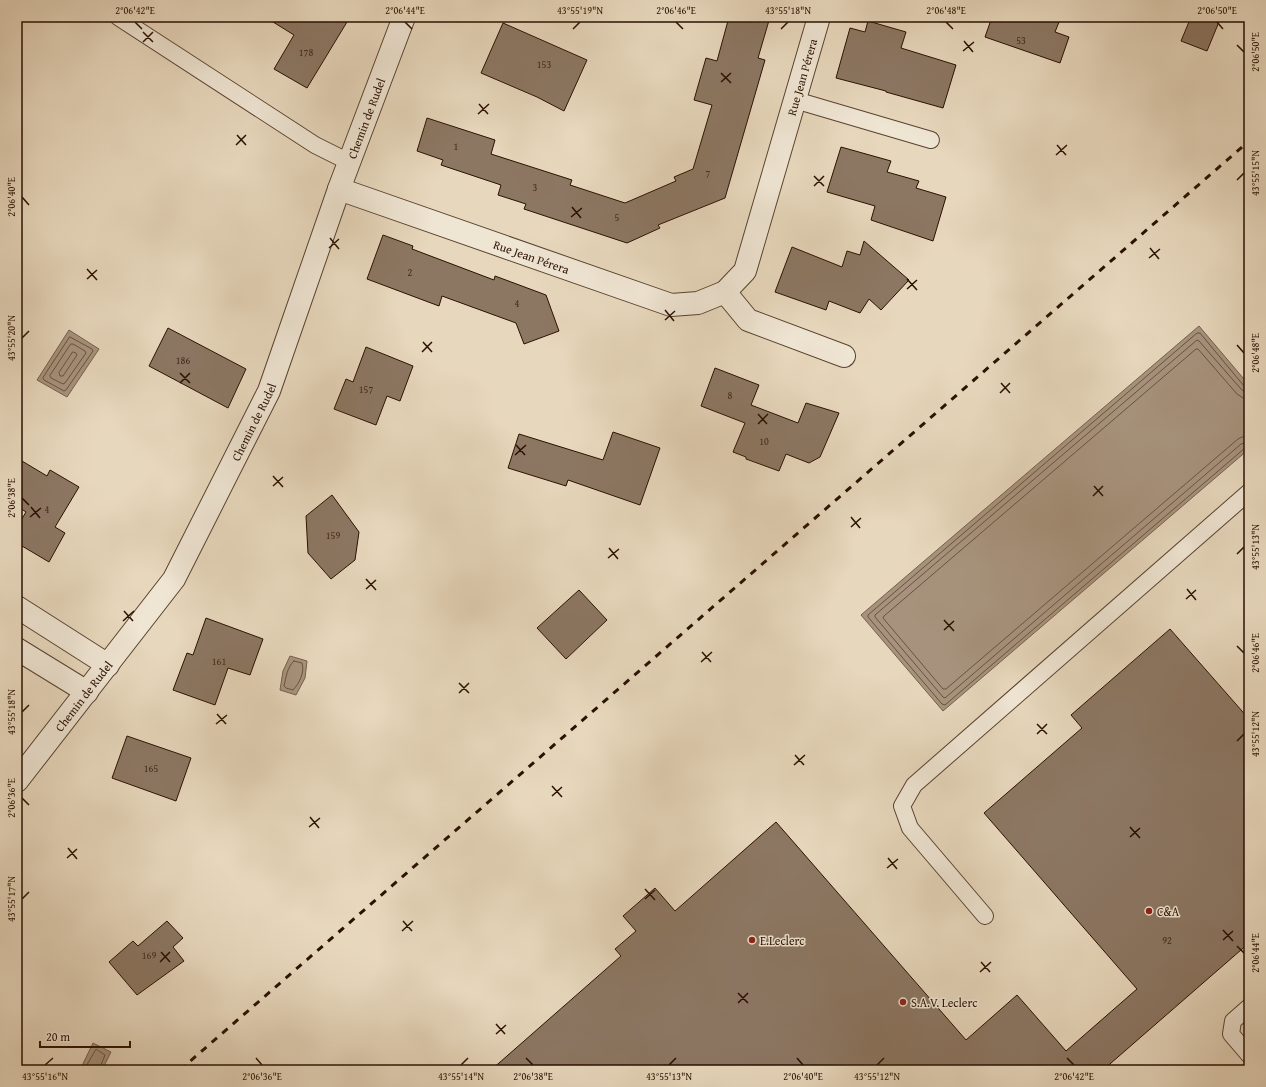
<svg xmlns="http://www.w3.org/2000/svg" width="1266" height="1087" font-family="'Gentium Book Plus',serif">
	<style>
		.water { fill: #a7937d; stroke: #755f4c }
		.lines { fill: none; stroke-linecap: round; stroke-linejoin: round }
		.shore { stroke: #685240; stroke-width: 1 }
		.building { fill: #8c7763; stroke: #2a1002 }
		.lane-casing { stroke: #594230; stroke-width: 18 }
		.street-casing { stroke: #594230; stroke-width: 24 }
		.lane { stroke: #efe5d3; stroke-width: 16 }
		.street { stroke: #efe5d3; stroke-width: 22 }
		.rail { stroke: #2a1002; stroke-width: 3; stroke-dasharray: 7 7; stroke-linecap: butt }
		.ticks { fill: none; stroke: #2a1002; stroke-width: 1.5 }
		.poi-dot { fill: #8f2418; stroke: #efe5d3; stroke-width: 1.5 }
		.labels { text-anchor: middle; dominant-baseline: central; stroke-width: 3; stroke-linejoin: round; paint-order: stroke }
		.number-label { font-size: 10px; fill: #422a1a }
		.street-label { font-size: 12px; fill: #2a1002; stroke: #efe5d3 }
		.poi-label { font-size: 12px; fill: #2a1002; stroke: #efe5d3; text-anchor: start }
		.neatline { fill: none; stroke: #2a1002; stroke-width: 1.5 }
		.ticks-label { font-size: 10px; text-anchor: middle; fill: #2a1002 }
	</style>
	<rect width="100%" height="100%" fill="#e7d7bc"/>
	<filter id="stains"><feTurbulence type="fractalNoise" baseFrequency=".005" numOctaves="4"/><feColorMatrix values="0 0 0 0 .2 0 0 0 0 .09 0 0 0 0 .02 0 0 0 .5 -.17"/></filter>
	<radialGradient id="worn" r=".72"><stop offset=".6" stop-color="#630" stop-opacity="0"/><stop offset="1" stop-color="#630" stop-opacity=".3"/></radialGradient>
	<g class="water">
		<polygon points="1199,326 1249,385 1249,449 943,711 861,615"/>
		<polygon points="69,330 99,349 67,397 37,380"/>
		<polygon points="290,656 307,661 305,678 296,695 280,690 283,671"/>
		<polygon points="93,1043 111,1052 102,1070 80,1070"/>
	</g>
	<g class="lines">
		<g class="shore">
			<polygon points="70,337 92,349 93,351 66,390 64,391 44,380 43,378"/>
			<polygon points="71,344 73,344 85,351 86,353 65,383 63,384 51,378 50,376"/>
			<polygon points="73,352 76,353 77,355 63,376 60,376 59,373"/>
			<polyline points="1249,387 1244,386 1200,333 1197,333 868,615 868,617 942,704 945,705 1245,448 1249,447"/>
			<polyline points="1249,392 1245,392 1241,389 1199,341 1197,340 875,615 875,617 943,697 945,698 1241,444 1249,442"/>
			<polyline points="1249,398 1243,398 1237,394 1198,349 1196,349 884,616 883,618 943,689 946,689 1238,439 1242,437 1249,436"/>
			<path d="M294 661 302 663C305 672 299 684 293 690L286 688 284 686C286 678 287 667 294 661Z"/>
			<polyline points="84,1070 96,1049 105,1055 99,1070"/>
		</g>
	</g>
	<g class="building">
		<polygon points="265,17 350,17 307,88 274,69 294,35"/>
		<polygon points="729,17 770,17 758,58 765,60 725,198 658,225 660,228 627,243 524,209 526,204 498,195 501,185 441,165 443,160 417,151 427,118 495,140 491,154 572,180 570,185 625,203 676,181 674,177 693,169 712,105 694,100 706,58 717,61"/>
		<polygon points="992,17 1061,17 1055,32 1069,37 1060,63 985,37"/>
		<polygon points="1191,17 1221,17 1207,51 1181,41"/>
		<polygon points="868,21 906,32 901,48 956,65 943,108 886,92 886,91 836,78 850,28 865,32"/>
		<polygon points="503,23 587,60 564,111 537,97 481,73"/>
		<polygon points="841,147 891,161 887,172 919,181 916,188 946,197 933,241 871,220 875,206 827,192"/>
		<polygon points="383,235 413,246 412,249 494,280 495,276 546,295 559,331 524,344 516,323 442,296 439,306 367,279"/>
		<polygon points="864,241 909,280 881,310 869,299 860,313 829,301 826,310 775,292 792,247 842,267 847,251 860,255"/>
		<polygon points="168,328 246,369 228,408 149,366"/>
		<polygon points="366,347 413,366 400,401 387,396 376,425 334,409 346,379 353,382"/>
		<polygon points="715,368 759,385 751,405 798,423 806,403 839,413 820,457 809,463 786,454 779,471 746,459 746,457 733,452 745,423 701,406"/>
		<polygon points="613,432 660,448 640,505 568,480 566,486 508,468 519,434 603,460"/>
		<polygon points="17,458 47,476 50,470 79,487 55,527 65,533 49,562 17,543 17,527 26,512 17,506"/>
		<polygon points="332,495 359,532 355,560 331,579 308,553 306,516"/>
		<polygon points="579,590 607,620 566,659 537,628"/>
		<polygon points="206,618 263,639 250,675 228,668 215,705 173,690 187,653 193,655"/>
		<polygon points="1170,629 1249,719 1249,943 1103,1070 491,1070 621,956 615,949 636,931 623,916 655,888 675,911 776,822 966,1040 1017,995 1066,1051 1137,989 984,813 1082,728 1071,715"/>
		<polygon points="127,736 191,758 176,801 112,778"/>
		<polygon points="167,921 183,938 173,947 184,961 137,995 109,962 133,941 138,946"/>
	</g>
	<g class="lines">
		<g class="lane-casing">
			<g id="lane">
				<polyline points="118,17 315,145 349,162"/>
				<polyline points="795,100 931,140"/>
				<polyline points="985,916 910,828 902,806 914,785 1249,492"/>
				<polyline points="1249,1007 1233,1021 1231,1034 1249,1055"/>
			</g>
		</g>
		<g class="street-casing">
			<g id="street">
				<path id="s1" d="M339 189 671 305 698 303 725 292 745 271 819 17"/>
				<polyline points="725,292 748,320 844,356"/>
				<polyline points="17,607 108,665"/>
				<polyline points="17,649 87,692"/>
				<path id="s2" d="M17 781 174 579 269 391 339 189 404 17"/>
			</g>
		</g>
		<use href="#lane" class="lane"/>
		<use href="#street" class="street"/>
		<polyline class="rail" points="180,1070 1249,141"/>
	</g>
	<path class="ticks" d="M135 22 142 29M405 22 412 29M676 22 683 29M946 22 953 29M1217 22 1223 29M573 29 580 22M781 29 788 22M143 32 153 42M964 41 973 52M143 42 153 32M1237 45 1244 52M963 51 974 42M721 73 731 83M721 82 731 73M479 104 488 114M478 114 489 104M237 135 246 145M236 145 246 135M1057 145 1066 155M1056 155 1067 145M814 176 824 186M1237 180 1244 173M814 186 824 176M22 197 29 205M572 207 581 218M571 217 582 208M330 238 339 249M329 248 339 239M1150 248 1159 259M1149 258 1160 249M87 269 97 280M87 279 97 270M907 279 917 290M907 289 917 280M665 310 674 321M665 320 675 311M22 338 29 331M423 342 432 352M1237 345 1244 353M422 352 432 342M180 373 190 383M180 383 190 373M1001 383 1010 393M1000 393 1010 383M758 414 767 424M758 424 768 414M516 445 525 455M515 455 526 445M273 476 283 487M273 486 283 477M1094 486 1103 496M1093 496 1103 486M22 498 29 505M31 507 40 518M30 517 41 508M851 517 860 528M851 527 861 518M609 548 618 559M1237 554 1244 547M608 558 619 549M366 579 376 590M366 589 376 580M1187 589 1196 600M1186 599 1196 590M124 611 133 621M944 620 954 631M123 621 134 611M944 630 954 621M1237 646 1244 653M702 652 711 662M701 662 712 652M459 683 469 693M459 693 469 683M22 712 29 705M217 714 226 724M216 724 227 715M1037 724 1047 734M1037 734 1047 724M1237 741 1244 734M795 755 804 765M794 765 805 755M552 786 562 797M552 796 562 787M22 798 29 805M310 817 319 828M309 827 320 818M1130 827 1140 838M1130 837 1140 828M68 848 77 859M67 858 77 849M888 858 897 869M887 868 898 859M645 889 655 900M22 899 29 892M645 899 655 890M403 921 412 931M1223 930 1233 941M402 931 413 921M1223 940 1233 931M1237 946 1244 953M161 952 170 962M160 962 170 952M981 962 990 972M980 972 991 962M738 993 748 1003M738 1003 748 993M496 1024 505 1034M496 1034 506 1025M256 1058 262 1065M526 1058 533 1065M797 1058 803 1065M1067 1058 1074 1065M45 1065 53 1058M461 1065 468 1058M669 1065 676 1058M877 1065 884 1058"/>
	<g class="poi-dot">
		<circle cx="1149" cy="911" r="4"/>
		<circle cx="752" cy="940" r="4"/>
		<circle cx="903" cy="1002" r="4"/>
	</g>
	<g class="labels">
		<g class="number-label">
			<text x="1021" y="40">53</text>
			<text x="306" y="52">178</text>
			<text x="544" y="64">153</text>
			<text x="456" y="146">1</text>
			<text x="708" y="173">7</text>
			<text x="535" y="187">3</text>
			<text x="617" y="217">5</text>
			<text x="410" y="272">2</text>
			<text x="517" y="303">4</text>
			<text x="183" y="360">186</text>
			<text x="366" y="389">157</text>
			<text x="730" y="395">8</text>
			<text x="764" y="441">10</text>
			<text x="47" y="509">4</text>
			<text x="333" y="535">159</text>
			<text x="219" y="661">161</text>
			<text x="151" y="768">165</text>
			<text x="1167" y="940">92</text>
			<text x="149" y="955">169</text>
		</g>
		<g class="street-label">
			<text stroke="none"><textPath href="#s1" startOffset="639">Rue Jean Pérera</textPath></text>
			<text stroke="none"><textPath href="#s2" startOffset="756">Chemin de Rudel</textPath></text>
			<text stroke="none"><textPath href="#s1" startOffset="204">Rue Jean Pérera</textPath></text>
			<text stroke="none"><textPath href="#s2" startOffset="432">Chemin de Rudel</textPath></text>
			<text stroke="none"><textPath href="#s2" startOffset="108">Chemin de Rudel</textPath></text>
		</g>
		<g class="poi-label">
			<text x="1157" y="911">C&amp;A</text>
			<text x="760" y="940">E.Leclerc</text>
			<text x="911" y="1002">S.A.V. Leclerc</text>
		</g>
	</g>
	<rect width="1266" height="1087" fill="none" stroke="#e7d7bc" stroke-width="44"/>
	<path d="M40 1041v6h90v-6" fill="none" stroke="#2a1002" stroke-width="2"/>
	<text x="46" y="1041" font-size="12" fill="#2a1002" stroke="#efe5d3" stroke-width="3" paint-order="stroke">20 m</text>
	<rect x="22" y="22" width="1222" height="1043" class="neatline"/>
	<g class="ticks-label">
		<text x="135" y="14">2°06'42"E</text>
		<text x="405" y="14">2°06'44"E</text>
		<text x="580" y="14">43°55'19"N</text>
		<text x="676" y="14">2°06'46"E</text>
		<text x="788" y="14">43°55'18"N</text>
		<text x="946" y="14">2°06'48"E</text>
		<text x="1217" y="14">2°06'50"E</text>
		<text transform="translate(1255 52) rotate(-90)" y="4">2°06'50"E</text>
		<text transform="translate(1255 173) rotate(-90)" y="4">43°55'15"N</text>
		<text transform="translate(11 197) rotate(-90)" y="4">2°06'40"E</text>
		<text transform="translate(11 338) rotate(-90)" y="4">43°55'20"N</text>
		<text transform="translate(1255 353) rotate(-90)" y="4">2°06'48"E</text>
		<text transform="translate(11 498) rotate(-90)" y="4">2°06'38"E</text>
		<text transform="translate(1255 547) rotate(-90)" y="4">43°55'13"N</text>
		<text transform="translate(1255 653) rotate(-90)" y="4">2°06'46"E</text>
		<text transform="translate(11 712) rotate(-90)" y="4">43°55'18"N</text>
		<text transform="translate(1255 734) rotate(-90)" y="4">43°55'12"N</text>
		<text transform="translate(11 798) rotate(-90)" y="4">2°06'36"E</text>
		<text transform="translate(11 899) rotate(-90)" y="4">43°55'17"N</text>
		<text transform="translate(1255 953) rotate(-90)" y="4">2°06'44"E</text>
		<text x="45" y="1080">43°55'16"N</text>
		<text x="262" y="1080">2°06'36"E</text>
		<text x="461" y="1080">43°55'14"N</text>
		<text x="533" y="1080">2°06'38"E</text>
		<text x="669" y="1080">43°55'13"N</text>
		<text x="803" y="1080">2°06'40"E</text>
		<text x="877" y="1080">43°55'12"N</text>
		<text x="1074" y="1080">2°06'42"E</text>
	</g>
	<rect width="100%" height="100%" filter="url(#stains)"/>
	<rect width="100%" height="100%" fill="url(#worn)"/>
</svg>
